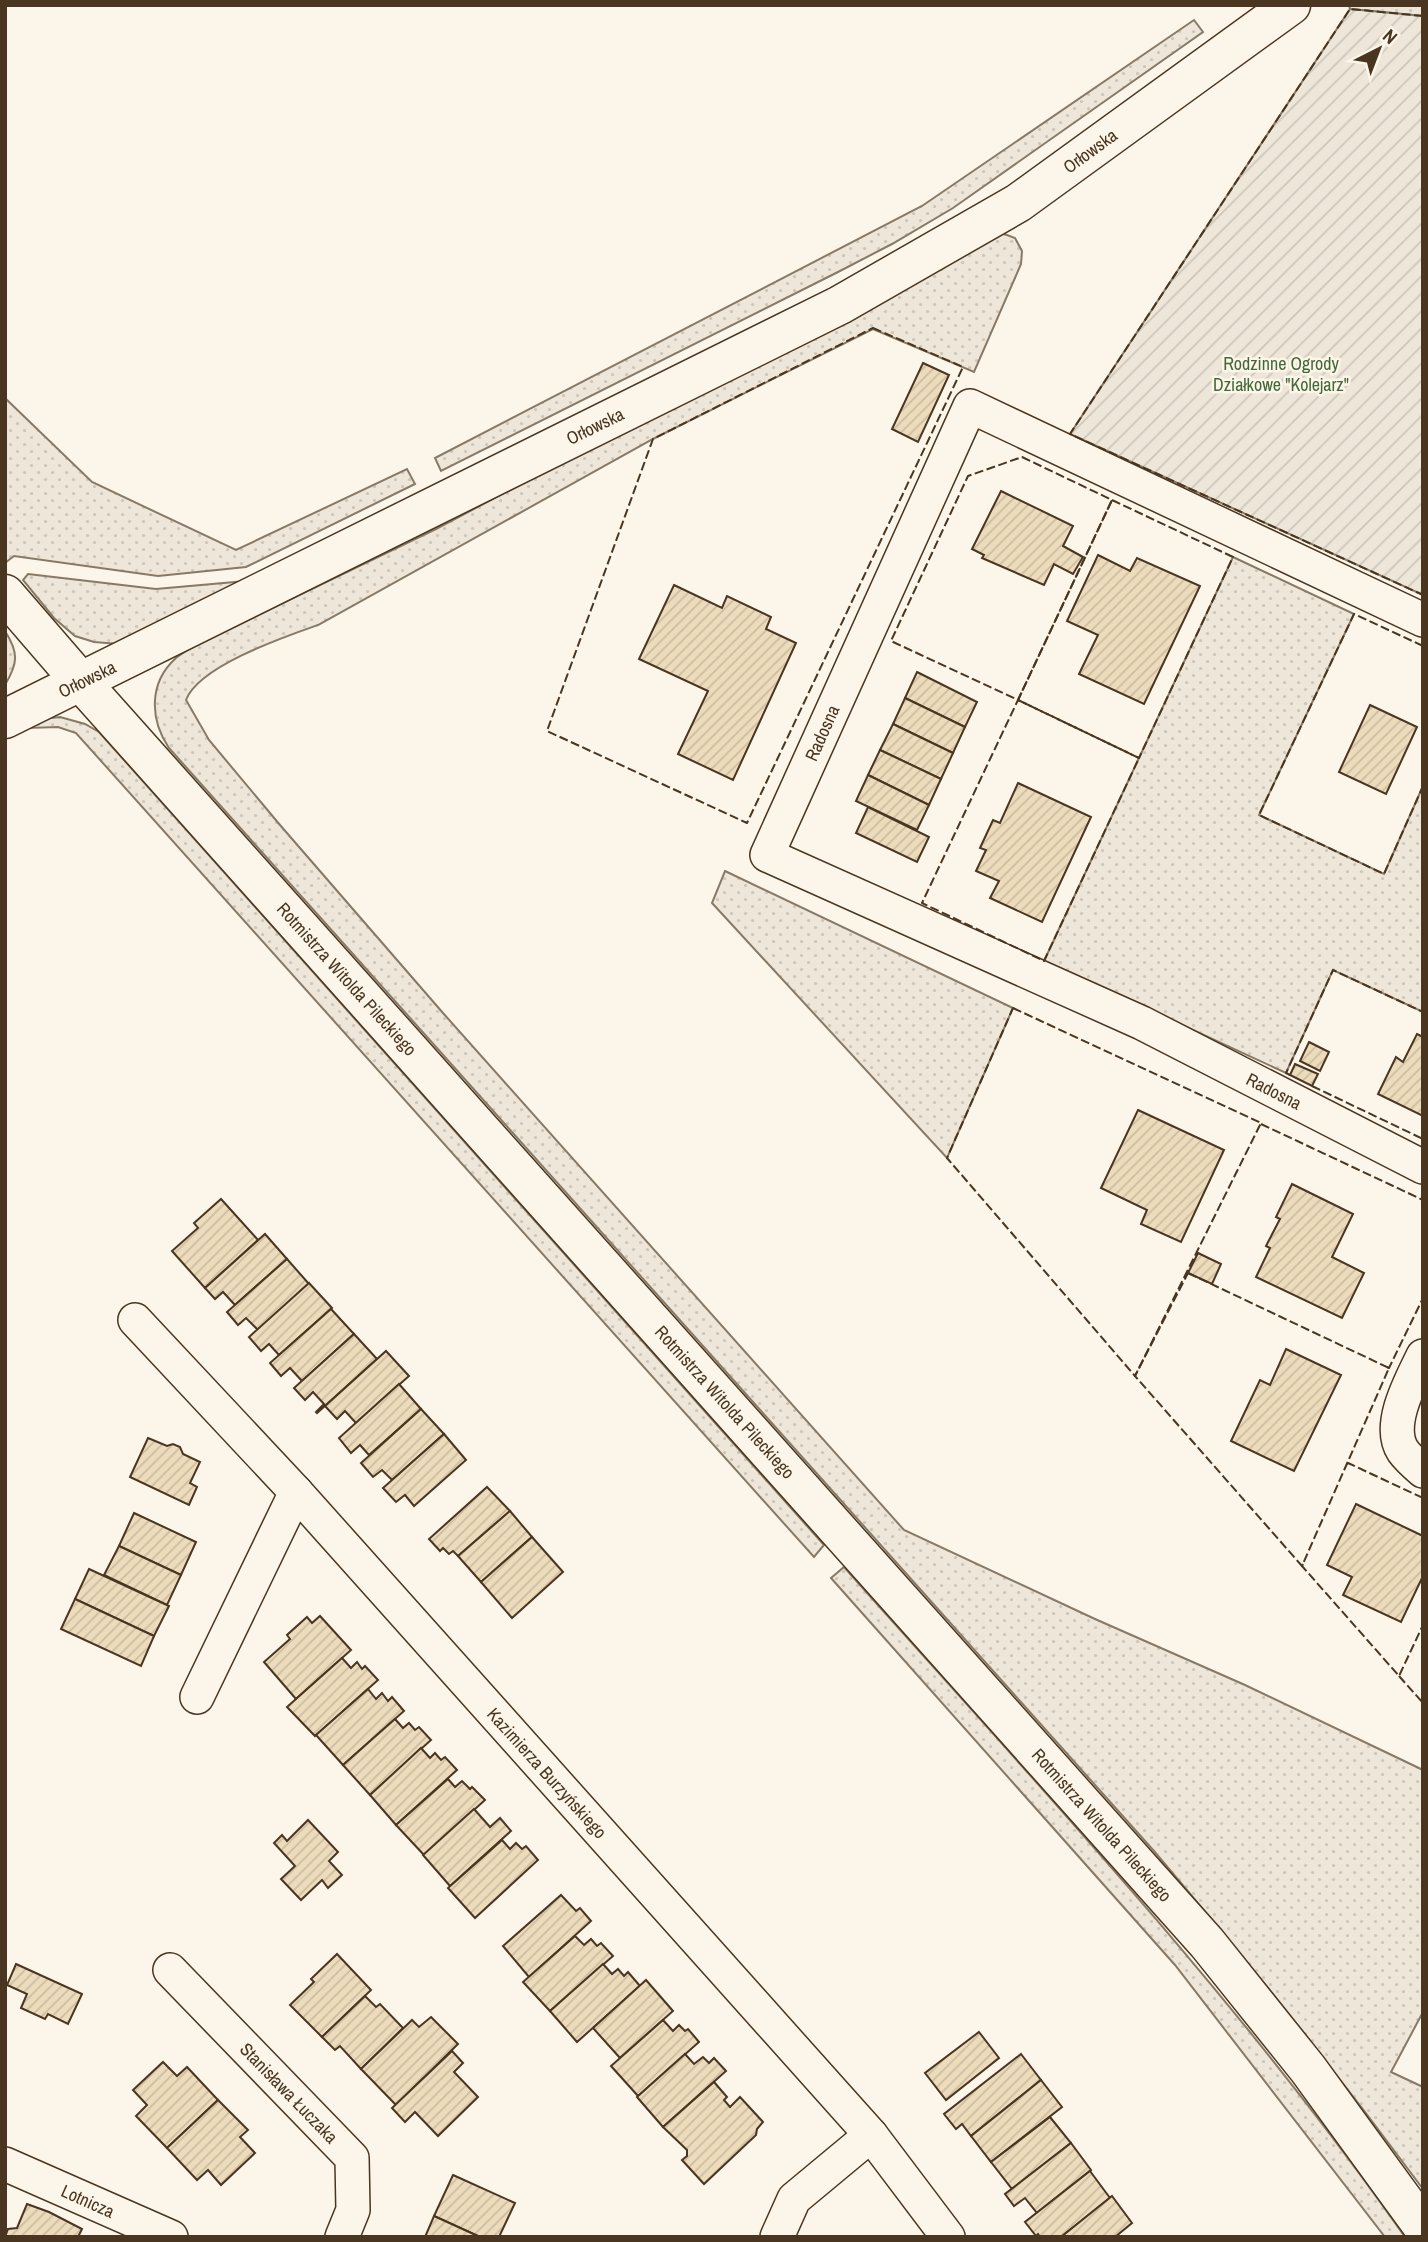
<svg xmlns="http://www.w3.org/2000/svg" width="1428" height="2242" font-family="'Archivo Narrow',sans-serif">
	<style>
		.grass { fill: url(#grass-dots); stroke: #887966; stroke-width: 2 }
		.garden { fill: url(#garden-furrows); stroke: #887966; stroke-width: 2 }
		.building { fill: url(#building-hatch); stroke: #4a3520; stroke-width: 2 }
		.lines { fill: none; stroke-linecap: round; stroke-linejoin: round }
		.street-casing { stroke: #4a3520; stroke-width: 36 }
		.secondary-casing { stroke: #4a3520; stroke-width: 41 }
		.street { stroke: #fbf6e9; stroke-width: 33 }
		.secondary { stroke: #fbf6e9; stroke-width: 38 }
		.fence { stroke: #4a3520; stroke-width: 2; stroke-dasharray: 9 3.5; stroke-linecap: butt }
		.labels { text-anchor: middle; dominant-baseline: central; stroke-width: 5; stroke-linejoin: round; paint-order: stroke }
		.street-label { font-size: 18px; fill: #4a3520; stroke: #fbf6e9 }
		.park-label { font-size: 18px; fill: #436837; stroke: #fbf6e9 }
	</style>
	<defs>
		<pattern id="grass-dots" width="8" height="8" patternUnits="userSpaceOnUse" patternTransform="scale(1.75)"><rect width="8" height="8" fill="#ede6d9"/><path d="M2 2h.1M6 6h.1" fill="none" stroke="#cdc6ba" stroke-width="1.8" stroke-linecap="round"/></pattern>
		<pattern id="garden-furrows" width="10" height="10" patternUnits="userSpaceOnUse" patternTransform="scale(1.75)"><rect width="10" height="10" fill="#ede6d9"/><path d="M-1 1l2-2M0 10L10 0M9 11l2-2" fill="none" stroke="#cdc6ba"/></pattern>
		<pattern id="building-hatch" width="6" height="6" patternUnits="userSpaceOnUse" patternTransform="scale(1.75)"><rect width="6" height="6" fill="#ecdcbc"/><path d="M-1 1l2-2M0 6l6-6M5 7l2-2" fill="none" stroke="#ccbda1"/></pattern>
	</defs>
	<rect width="100%" height="100%" fill="#fbf6e9"/>
	<g class="grass">
		<polygon points="1349,5 1423,5 1423,16 1350,9"/>
		<polygon points="1194,20 1203,32 953,208 892,244 838,272 441,471 435,458 922,206"/>
		<path d="M999 232 1015 238 1022 251 1021 264 974 372 873 329 653 439 318 625C284 637 199 666 186 700L209 740 280 825 443 1013 904 1530 1095 1619 1245 1685 1423 1770V2012L1391 2072 1423 2087V2189C1337 2073 1248 1961 1154 1851L169 748C150 720 148 683 176 658 181 654 188 650 194 646L436 529Z"/>
		<polygon points="5,398 92,482 236,550 407,469 415,484 246,567 158,576 14,556 5,563"/>
		<polygon points="1233,557 1354,614 1259,815 1384,874 1423,786 1423,1012 1333,970 1286,1073 1044,961"/>
		<polygon points="28,574 156,589 246,581 119,644 94,642 75,636 54,618 23,580"/>
		<path d="M5 631C19 653 18 663 5 685Z"/>
		<polygon points="60,717 85,724 99,732 824,1545 814,1557 76,733 58,727 29,728 42,719"/>
		<polygon points="725,871 1013,1008 947,1158 712,903"/>
		<path d="M844 1567C1037 1784 1238 1998 1405 2237H1385L1175 1965 831 1578Z"/>
	</g>
	<polygon class="garden" points="1350,9 1423,16 1423,595 1070,434"/>
	<g class="building">
		<polygon points="923,363 949,375 918,442 892,429"/>
		<polygon points="1001,491 1073,526 1063,546 1083,557 1073,574 1054,564 1044,585 982,558 984,555 972,549"/>
		<polygon points="1098,555 1130,571 1137,558 1200,586 1144,704 1079,674 1098,635 1067,621"/>
		<polygon points="674,585 722,608 727,596 771,617 766,629 796,643 733,780 678,754 708,691 639,659"/>
		<polygon points="917,672 977,702 965,727 905,698"/>
		<polygon points="905,698 965,727 953,753 893,724"/>
		<polygon points="1370,705 1417,727 1386,794 1339,772"/>
		<polygon points="893,724 953,753 941,779 880,750"/>
		<polygon points="880,750 941,779 929,805 868,775"/>
		<polygon points="868,775 929,805 917,830 856,801"/>
		<polygon points="1018,783 1091,817 1042,922 990,898 999,881 976,871 986,850 980,848 993,820 1000,823"/>
		<polygon points="868,807 929,837 917,862 856,833"/>
		<polygon points="1417,1034 1423,1037 1423,1116 1378,1094 1396,1057 1403,1062"/>
		<polygon points="1309,1042 1329,1052 1320,1071 1300,1061"/>
		<polygon points="1295,1064 1318,1074 1312,1086 1290,1075"/>
		<polygon points="1138,1110 1224,1150 1181,1242 1141,1224 1147,1210 1101,1188"/>
		<polygon points="1292,1184 1353,1214 1332,1257 1364,1273 1342,1318 1256,1277 1270,1248 1266,1246 1280,1219 1276,1217"/>
		<polygon points="221,1199 258,1240 205,1288 172,1251 198,1228 194,1223"/>
		<polygon points="265,1234 287,1259 235,1305 223,1292 215,1299 205,1288"/>
		<polygon points="1198,1253 1221,1264 1212,1284 1188,1273"/>
		<polygon points="287,1259 309,1284 258,1330 246,1318 238,1325 227,1312"/>
		<polygon points="309,1283 332,1308 279,1355 269,1344 261,1351 249,1337"/>
		<polygon points="331,1309 354,1334 302,1381 290,1368 281,1376 270,1363"/>
		<polygon points="354,1334 377,1359 317,1413 316,1412 324,1404 313,1392 305,1400 294,1388"/>
		<polygon points="1286,1349 1341,1375 1294,1471 1231,1441 1260,1380 1270,1385"/>
		<polygon points="386,1351 409,1376 356,1423 345,1411 337,1419 325,1406"/>
		<polygon points="399,1384 421,1409 369,1455 360,1445 351,1453 339,1438"/>
		<polygon points="421,1409 444,1434 392,1480 382,1470 373,1477 361,1463"/>
		<polygon points="444,1434 466,1460 414,1506 405,1495 396,1502 383,1488"/>
		<polygon points="148,1438 167,1446 173,1444 180,1447 183,1454 200,1462 190,1483 197,1487 189,1505 130,1477"/>
		<polygon points="487,1487 510,1511 458,1556 453,1551 449,1554 443,1548 440,1551 429,1539"/>
		<polygon points="1356,1504 1423,1536 1423,1576 1401,1622 1343,1595 1352,1577 1327,1565"/>
		<polygon points="510,1511 532,1537 481,1582 458,1556"/>
		<polygon points="134,1513 196,1542 181,1575 119,1546"/>
		<polygon points="532,1537 563,1572 512,1618 481,1582"/>
		<polygon points="119,1546 181,1575 167,1605 104,1575"/>
		<polygon points="89,1569 169,1606 154,1636 75,1599"/>
		<polygon points="75,1599 154,1636 141,1666 61,1629"/>
		<polygon points="320,1616 351,1650 296,1699 264,1662 290,1639 287,1635 307,1617 312,1623"/>
		<polygon points="342,1658 351,1668 357,1662 362,1669 365,1666 378,1680 315,1736 287,1707"/>
		<polygon points="368,1689 376,1699 382,1693 388,1701 392,1697 404,1711 343,1765 316,1735"/>
		<polygon points="395,1719 403,1728 409,1723 415,1730 419,1727 431,1740 370,1795 343,1765"/>
		<polygon points="421,1748 430,1758 435,1753 441,1760 445,1757 457,1770 396,1825 370,1795"/>
		<polygon points="448,1779 455,1787 462,1781 470,1789 472,1787 485,1800 424,1855 396,1825"/>
		<polygon points="474,1809 490,1827 500,1818 511,1831 450,1886 423,1855"/>
		<polygon points="308,1820 338,1852 329,1861 342,1875 328,1888 322,1880 301,1900 281,1879 295,1866 274,1843 282,1835 287,1841"/>
		<polygon points="502,1840 510,1849 516,1843 522,1849 526,1846 538,1860 475,1918 448,1888"/>
		<polygon points="561,1895 576,1911 580,1908 591,1921 529,1977 503,1946"/>
		<polygon points="575,1936 584,1945 591,1939 597,1946 601,1943 613,1956 550,2011 523,1982"/>
		<polygon points="337,1954 371,1990 322,2037 290,2005 314,1982 311,1979"/>
		<polygon points="16,1964 82,1994 68,2024 48,2014 45,2019 21,2008 27,1994 7,1985"/>
		<polygon points="603,1964 612,1974 618,1969 624,1976 628,1972 640,1986 577,2042 550,2011"/>
		<polygon points="646,1980 673,2011 620,2058 593,2028"/>
		<polygon points="365,1996 376,2007 380,2004 403,2028 361,2069 340,2046 335,2050 322,2037"/>
		<polygon points="431,2017 458,2044 396,2105 361,2069 412,2020 419,2027"/>
		<polygon points="663,2020 673,2031 679,2025 685,2031 688,2029 699,2042 638,2096 611,2066"/>
		<polygon points="979,2032 999,2058 946,2100 925,2073"/>
		<polygon points="452,2051 463,2063 454,2072 478,2097 438,2136 415,2112 405,2122 392,2108"/>
		<polygon points="685,2054 694,2064 703,2057 709,2063 714,2058 726,2071 663,2127 637,2097"/>
		<polygon points="1021,2054 1041,2080 971,2136 962,2124 956,2129 944,2114"/>
		<polygon points="163,2062 177,2076 187,2067 218,2100 167,2148 136,2116 147,2105 133,2090"/>
		<polygon points="1041,2080 1062,2107 991,2162 971,2136"/>
		<polygon points="714,2082 727,2097 724,2100 730,2107 740,2097 763,2122 757,2129 756,2135 704,2184 682,2160 687,2156 687,2150 663,2127"/>
		<polygon points="218,2100 248,2130 240,2137 255,2153 221,2185 208,2170 197,2180 167,2148"/>
		<polygon points="1050,2117 1071,2143 1012,2189 991,2162"/>
		<polygon points="1071,2143 1091,2170 1037,2213 1025,2198 1014,2206 1005,2194"/>
		<polygon points="1090,2171 1110,2198 1061,2237 1040,2237 1038,2234 1036,2236 1025,2222"/>
		<polygon points="453,2175 515,2203 499,2237 480,2237 434,2216"/>
		<polygon points="1112,2196 1132,2223 1115,2237 1061,2237"/>
		<polygon points="27,2204 49,2212 82,2229 78,2237 5,2237 8,2229 17,2228"/>
		<polygon points="434,2216 480,2237 425,2237"/>
	</g>
	<g class="lines">
		<g class="street-casing">
			<g id="street">
				<polyline points="1423,620 970,406 767,855 1142,1023 1423,1167"/>
				<polyline points="135,1320 296,1492 871,2135 948,2237"/>
				<path d="M1423 1356C1411 1381 1386 1425 1403 1451 1408 1458 1416 1465 1423 1471"/>
				<polyline points="197,1697 296,1492"/>
				<polyline points="170,1970 352,2158 353,2210 342,2237"/>
				<polyline points="5,2164 171,2237"/>
				<polyline points="777,2237 794,2199 871,2135"/>
			</g>
		</g>
		<g class="secondary-casing">
			<g id="secondary">
				<polyline points="5,594 81,682 1207,1943 1308,2069 1423,2227"/>
				<polyline points="5,719 840,305 1018,203 1291,5"/>
			</g>
		</g>
		<use href="#street" class="street"/>
		<use href="#secondary" class="secondary"/>
		<g class="fence">
			<polyline points="1423,16 1350,9 1070,434 1423,595"/>
			<polygon points="873,328 963,367 747,823 547,731 653,439"/>
			<polygon points="1022,457 1112,500 1018,700 891,641 968,476"/>
			<polygon points="1112,500 1233,557 1139,758 1018,700"/>
			<polyline points="1423,646 1354,614 1259,815 1384,874 1423,786"/>
			<polygon points="1018,700 1139,758 1044,961 922,903"/>
			<polygon points="1013,1008 1261,1123 1135,1376 947,1158"/>
			<polyline points="1290,1075 1286,1073 1333,970 1423,1012"/>
			<polyline points="1312,1086 1423,1139"/>
			<polyline points="1261,1124 1423,1200"/>
			<polygon points="1188,1273 1389,1368 1302,1566 1135,1376"/>
			<polyline points="1387,1367 1389,1368 1423,1298"/>
			<polyline points="1347,1464 1348,1463 1423,1498"/>
			<polyline points="1303,1564 1302,1566 1399,1676 1423,1625"/>
			<polyline points="1399,1676 1423,1703"/>
		</g>
	</g>
	<g class="labels">
		<g class="street-label">
			<text transform="translate(1090 151) rotate(-36)">Orłowska</text>
			<text transform="translate(595 426) rotate(-26)">Orłowska</text>
			<text transform="translate(87 679) rotate(-26)">Orłowska</text>
			<text transform="translate(822 733) rotate(-66)">Radosna</text>
			<text transform="translate(347 979) rotate(48)">Rotmistrza Witolda Pileckiego</text>
			<text transform="translate(1274 1091) rotate(27)">Radosna</text>
			<text transform="translate(725 1402) rotate(48)">Rotmistrza Witolda Pileckiego</text>
			<text transform="translate(547 1773) rotate(48)">Kazimierza Burzyńskiego</text>
			<text transform="translate(1102 1825) rotate(48)">Rotmistrza Witolda Pileckiego</text>
			<text transform="translate(289 2093) rotate(46)">Stanisława Łuczaka</text>
			<text transform="translate(88 2201) rotate(24)">Lotnicza</text>
		</g>
		<g class="park-label">
			<text x="1281" y="363">Rodzinne Ogrody<tspan x="1281" dy="21">Działkowe "Kolejarz"</tspan></text>
		</g>
	</g>
	<rect width="1428" height="2242" fill="none" stroke="#4a3520" stroke-width="14"/>
	<g transform="translate(1379 49) rotate(42)" stroke="#fbf6e9" stroke-width="5" paint-order="stroke">
	<path d="M0-5L12 26L0 18L-12 26Z" fill="#4a3520"/>
	<text y="-10" font-size="19" font-weight="bold" text-anchor="middle" fill="#4a3520">N</text>
	</g>
</svg>
